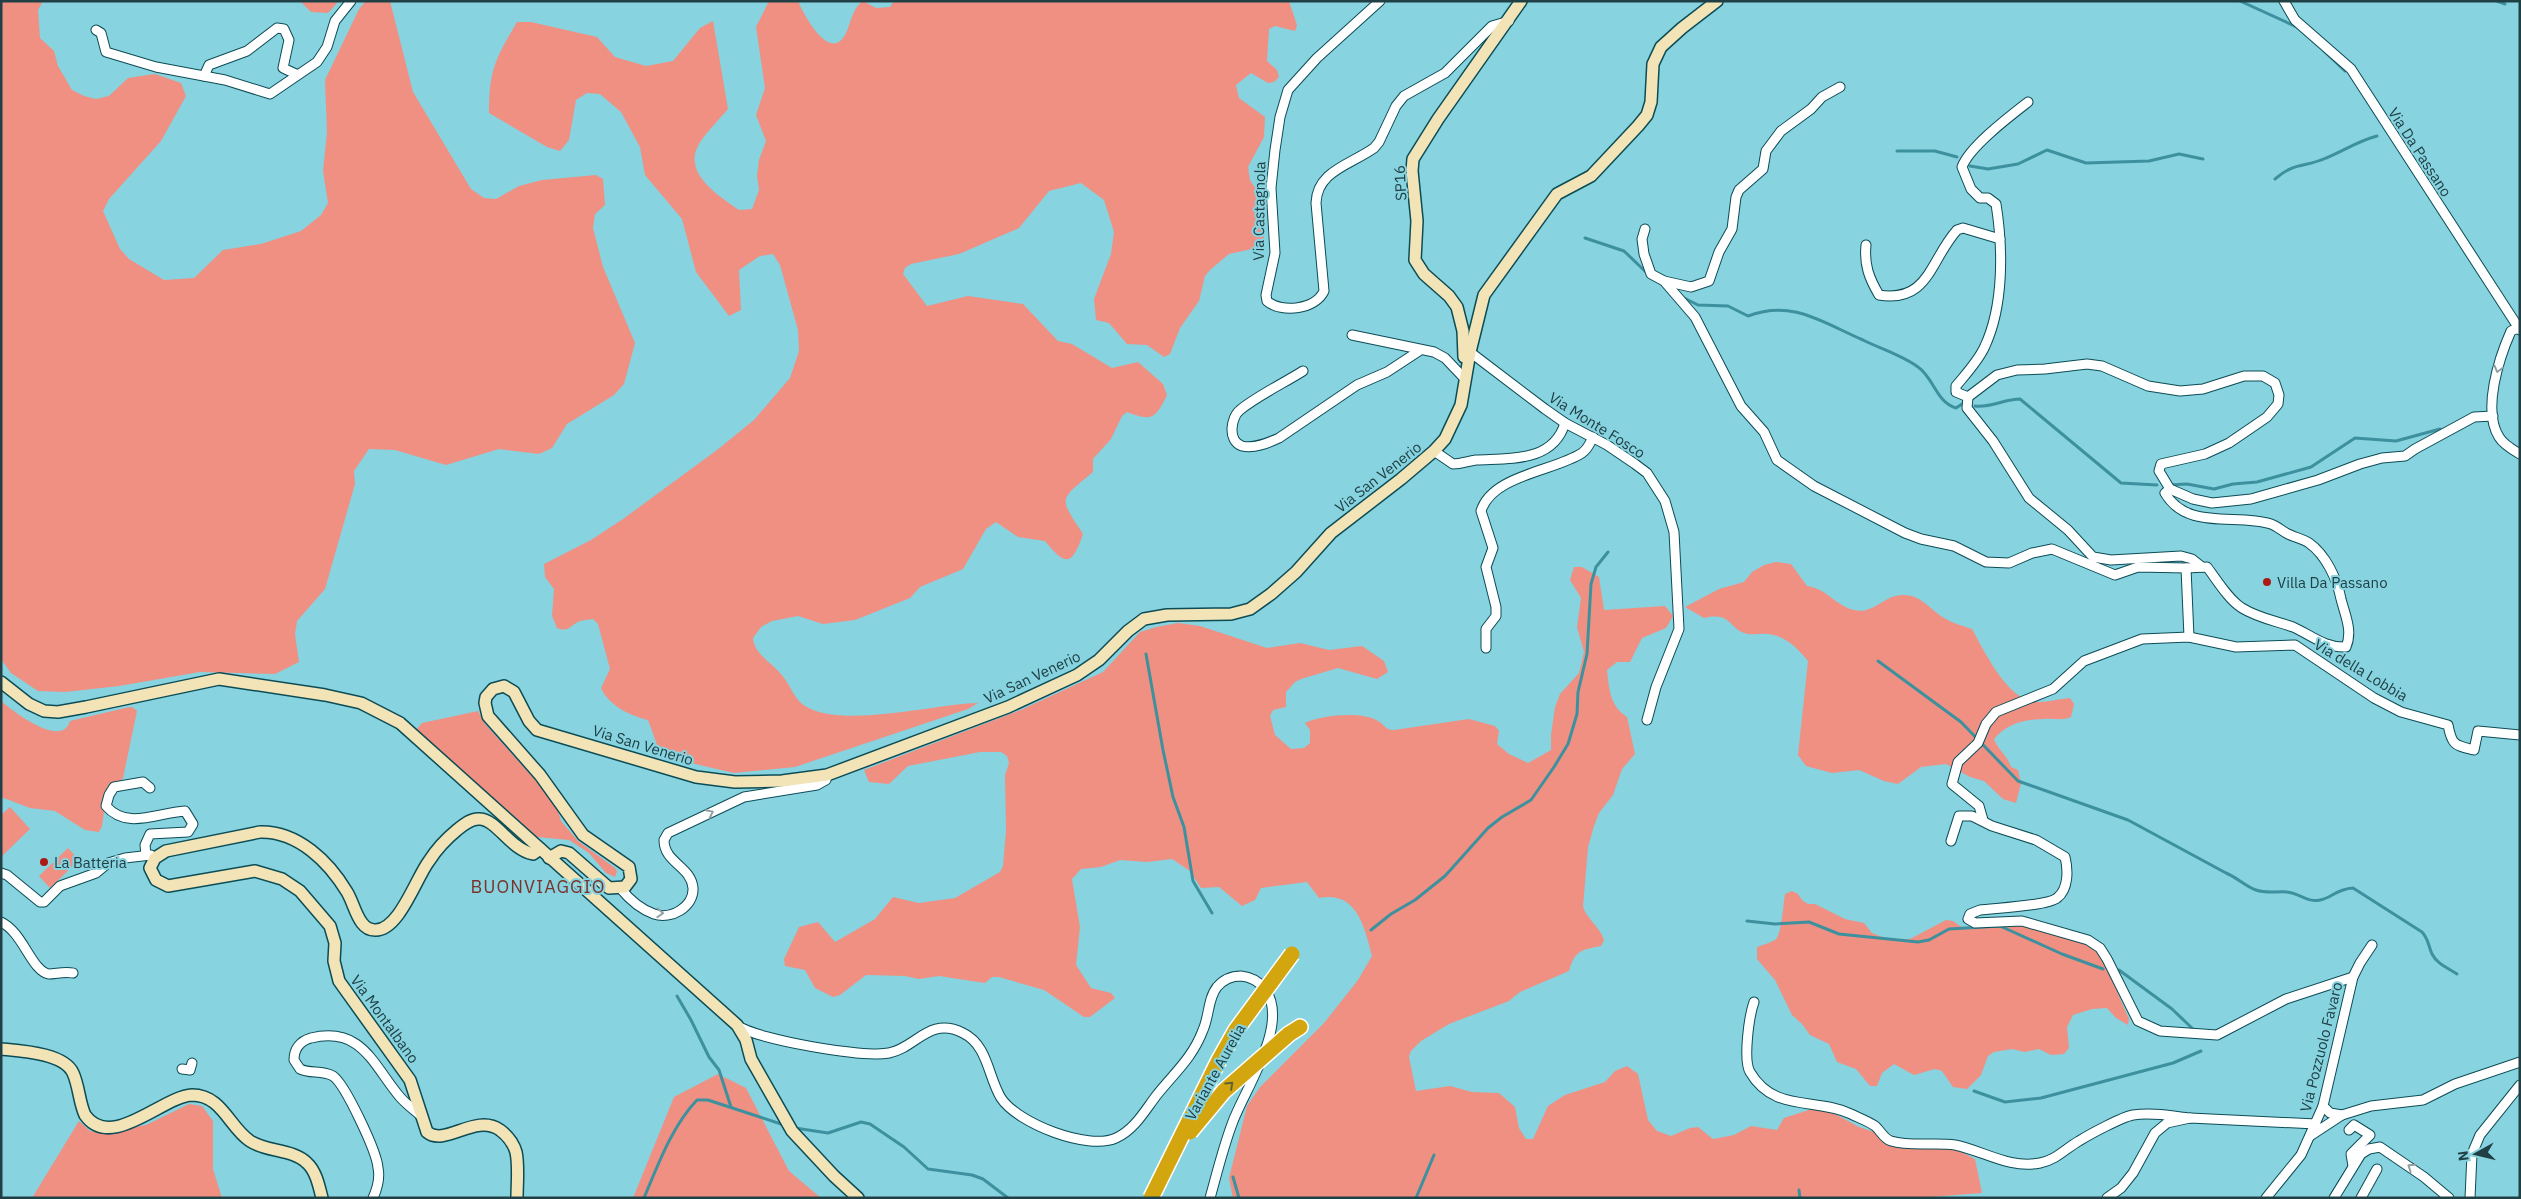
<svg xmlns="http://www.w3.org/2000/svg" width="2521" height="1199" font-family="'IBM Plex Sans',sans-serif">
	<style>
		.green { fill: #f09082 }
		.lines { fill: none; stroke-linecap: round; stroke-linejoin: round }
		.stream { stroke: #3d919e; stroke-width: 3 }
		.street-casing { stroke: #0c4c55; stroke-width: 11 }
		.secondary-casing { stroke: #0c4c55; stroke-width: 14 }
		.highway-casing { stroke: #fff; stroke-width: 18 }
		.street { stroke: #fff; stroke-width: 9 }
		.secondary { stroke: #f2e4b7; stroke-width: 11 }
		.highway { stroke: #d3a610; stroke-width: 15 }
		.highway-bridge-casing { stroke: #fff; stroke-width: 18; stroke-linecap: butt }
		.highway-bridge { stroke: #d3a610; stroke-width: 15 }
		.oneway { stroke: #90a0a2 }
		.oneway2 { stroke: #5f6432 }
		.poi-dot { fill: #ab1a14; stroke: #87d3e0; stroke-width: 2 }
		.labels { text-anchor: middle; dominant-baseline: central; stroke-width: 4; stroke-linejoin: round; paint-order: stroke }
		.street-label { font-size: 15px; fill: #204045; stroke: #87d3e0 }
		.poi-label { font-size: 15px; fill: #204045; stroke: #87d3e0; text-anchor: start }
		.quarter-label { font-size: 18px; letter-spacing: 1px; fill: #7a332b; stroke: #87d3e0 }
	</style>
	<rect width="100%" height="100%" fill="#87d3e0"/>
	<g class="green">
		<polygon points="1,1 43,1 38,10 40,38 54,51 58,66 72,90 84,96 96,99 109,96 128,78 141,76 155,74 181,83 186,96 161,141 109,199 103,211 120,249 129,259 164,280 194,278 223,250 261,244 301,231 321,215 328,203 323,171 327,132 325,80 359,9 366,1 390,1 413,92 471,189 484,198 496,199 519,186 542,180 596,175 603,179 605,205 595,214 593,228 603,267 635,343 624,384 614,395 567,424 552,448 539,454 499,449 446,465 395,450 369,449 354,471 355,484 325,589 297,621 295,634 299,662 275,674 200,672 119,686 65,692 38,691 11,673 1,659"/>
		<polygon points="300,1 339,1 328,13 311,12"/>
		<path d="M769 1H798C803 13 829 63 845 35 851 24 852 8 863 1L876 8 890 7 894 1H1289L1297 25 1295 31 1275 26 1269 29 1267 61 1277 70 1279 77 1274 82 1268 83 1251 73 1236 85 1239 98 1265 117 1264 137 1248 167 1250 180 1264 202V241L1261 247 1229 254 1210 270 1205 276 1199 301 1180 328 1170 354 1164 357 1147 345 1127 344 1109 323 1096 320 1094 299 1111 254 1114 232 1104 200 1081 183 1049 191 1019 228 959 254 911 264 905 268 903 274 927 306 968 296 1023 304 1058 341 1072 344 1112 368 1138 362 1163 384 1167 395C1155 420 1151 421 1127 412L1122 416 1111 439 1093 459V472C1058 501 1059 497 1083 534 1072 566 1066 567 1045 541L1018 537 996 522 986 529 963 569 920 587 910 598 855 620 823 624 798 616 772 621 761 627 753 638C754 653 770 662 780 673 788 681 792 693 799 701 829 733 937 703 978 703L968 709 795 767 734 773 665 757 660 753 648 720C631 716 609 706 601 688L610 669 598 624 593 619C589 620 583 620 580 621 570 625 569 633 557 628L552 616 554 589 545 577 544 564 591 540 623 519 717 450 754 420 790 378 799 351 798 330 780 265 773 254 760 256 739 270 741 310 729 316 696 272 682 219 645 175 640 147 621 112 600 94 587 93 576 100 569 140 560 151 547 147 489 113C489 69 496 58 517 22H531L597 37 615 57 646 66 673 61 700 28 713 21 728 109C719 120 702 136 697 148 685 175 720 197 739 210L752 209 759 190 757 176 759 160 766 141 756 115 765 88 756 27Z"/>
		<path d="M1776 562 1791 564 1807 586C1828 589 1834 605 1854 610 1874 615 1884 594 1904 595 1922 595 1931 611 1946 619 1954 624 1964 626 1972 629 1984 651 2005 694 2030 701 2041 704 2058 699 2070 698L2074 704 2071 717C2062 721 2054 718 2044 719 2025 719 2006 724 1994 739 1998 750 2007 755 2011 767L2018 770 2021 783 2016 803 2003 799 1984 781 1970 777 1946 764 1921 767 1898 784 1884 781 1859 770 1832 773 1806 766 1798 755 1808 661C1798 649 1785 635 1767 634 1761 633 1754 635 1748 634 1728 630 1733 611 1704 618L1685 607 1719 589 1744 582 1752 572 1764 565Z"/>
		<path d="M1574 567H1582L1599 577 1604 610 1665 606 1673 616 1666 628 1642 638 1630 662H1617L1607 670C1609 689 1610 706 1627 717L1635 754 1622 769 1613 795 1599 813 1594 826 1588 847 1583 907C1587 919 1600 927 1604 940L1601 946C1581 950 1575 950 1569 971L1520 992 1509 1001 1449 1024 1421 1041 1411 1051 1409 1057 1416 1091 1450 1086 1472 1092 1499 1093 1515 1107 1519 1128 1526 1139H1533L1548 1106 1565 1095 1605 1082 1615 1071 1627 1066 1638 1074 1648 1120 1657 1131 1671 1136 1690 1128 1698 1127 1713 1139 1734 1135 1751 1126 1777 1130 1784 1118 1815 1108 1828 1110 1859 1127 1898 1140H1938L1975 1159 1982 1193 1917 1198H1233L1229 1178 1247 1106 1260 1087 1324 1023 1358 980 1372 956C1364 926 1357 891 1319 898L1307 882 1261 888 1255 900 1242 906 1219 887 1201 888 1190 871 1172 859 1147 862 1120 860 1101 867 1081 869 1072 879 1080 927 1076 965 1091 988 1111 993 1115 998 1090 1017H1084L1044 990 999 977H992L985 983 939 976 919 979 905 976 866 975 840 995 833 997 815 988 805 970 785 966 784 959 799 927 818 922 835 942 875 919 893 897 919 903 955 898 1000 872 1003 866 1006 831 1005 775 1009 763 1007 756 1001 752H980L908 766 889 784 869 782 864 770 1023 709 1103 672 1140 632 1156 627 1178 623 1200 626 1267 648 1300 643 1329 650 1362 646 1384 661 1388 672 1377 679 1338 668 1301 679 1295 682 1286 692V707L1273 710 1270 716 1275 735 1291 749 1304 748 1310 743V730L1305 723C1321 715 1363 711 1378 721 1385 725 1385 730 1394 730L1469 719 1495 726 1499 731 1497 744 1509 754 1528 763 1551 750V735L1555 707 1560 694 1579 673 1584 652 1577 627 1581 598 1570 580Z"/>
		<path d="M1 701C14 712 62 749 70 721L125 708 132 707 137 711 123 778 106 798 102 826 99 832 85 830 55 811 30 808 1 797Z"/>
		<polygon points="478,711 485,724 547,793 557,808 561,821 578,841 615,868 617,871 615,877 606,873 589,853 569,840 537,837 416,730 422,723"/>
		<polygon points="10,807 30,829 1,857 1,815"/>
		<polygon points="68,848 79,860 50,888 39,876"/>
		<path d="M1792 891 1798 894 1802 900 1808 904H1815L1845 919 1864 923 1872 933 1890 940 1910 939 1946 920 1953 921 1963 928 2020 925 2071 938 2088 946 2101 955 2129 1019 2128 1025 2116 1018 2107 1008 2092 1009 2073 1015 2067 1027 2069 1048 2064 1054 2051 1055 2039 1049 2025 1052 2012 1049 1994 1052 1988 1056 1981 1075 1967 1089 1953 1087 1942 1071 1935 1069 1914 1075 1894 1064 1882 1073 1877 1086H1870L1856 1069 1837 1062 1829 1044 1810 1035 1802 1024 1792 1015 1775 980 1757 959V947C1762 945 1770 943 1775 940 1782 935 1783 904 1785 894Z"/>
		<polygon points="718,1074 746,1088 789,1171 821,1198 633,1198 674,1097"/>
		<polygon points="189,1104 202,1106 213,1121 213,1169 222,1198 32,1198 79,1121 90,1131 104,1133 146,1125"/>
	</g>
	<g class="lines">
		<g class="stream">
			<polyline points="2240,1 2299,28"/>
			<polyline points="2497,1 2505,4"/>
			<polyline points="2324,51 2345,71"/>
			<polyline points="1897,151 1935,151 1957,157"/>
			<polyline points="1970,166 1988,169 2018,164 2047,150 2086,163 2149,161 2179,154 2203,159"/>
			<path d="M2275 179C2296 161 2304 168 2326 158 2343 151 2358 141 2377 136"/>
			<polyline points="1585,238 1624,251 1648,274"/>
			<path d="M1684 298 1698 305 1728 306 1748 316C1793 299 1823 323 1863 340 1881 349 1902 355 1918 367 1934 378 1936 402 1956 408L1962 404"/>
			<path d="M1975 406C1991 408 2004 399 2020 399L2121 483 2157 485"/>
			<polyline points="2169,485 2187,484 2214,489 2233,484 2257,482 2311,467 2355,438 2396,441 2440,429"/>
			<polyline points="1146,654 1163,750 1173,797 1184,827 1193,881 1212,913"/>
			<path d="M1878 661 1961 722 2018 781 2128 820 2226 873C2238 878 2246 887 2256 890 2267 894 2276 891 2287 892 2299 893 2308 903 2320 900 2332 898 2336 889 2353 888L2422 932C2429 940 2428 945 2432 954 2437 964 2448 968 2457 974"/>
			<polyline points="1747,921 1775,924 1809,922 1839,934 1918,942 1929,940 1949,929 2000,926 2062,954 2103,969"/>
			<polyline points="1371,930 1391,914 1415,900 1445,876 1488,828 1502,817 1531,800 1554,767 1568,744 1577,714 1578,692 1587,654 1591,584 1596,567 1608,552"/>
			<polyline points="2119,970 2172,1009 2193,1029"/>
			<polyline points="677,996 691,1020 709,1057 719,1070 731,1107"/>
			<polyline points="1974,1091 2005,1102 2041,1098 2173,1063 2201,1051"/>
			<polyline points="795,1128 828,1133 861,1122 870,1124 904,1147 928,1169 972,1175 983,1179 1008,1198"/>
			<polyline points="1233,1177 1239,1198"/>
			<polyline points="1799,1190 1800,1198"/>
			<path d="M644 1198C658 1165 672 1126 697 1100H708L784 1125"/>
			<polyline points="1416,1198 1434,1155"/>
		</g>
		<g class="street-casing">
			<g id="street">
				<path d="M1380 1 1317 58 1288 90 1280 117 1275 150 1271 188 1275 253 1266 295 1267 301C1282 314 1316 309 1324 291L1316 203C1317 171 1350 165 1374 148L1379 142 1396 106 1404 96 1445 73 1492 26 1509 21"/>
				<polyline points="2284,1 2295,20 2351,69 2520,330"/>
				<polyline points="96,30 101,33 106,52 156,67 225,80 270,94 317,62 327,47 335,21 351,1"/>
				<polyline points="204,76 209,65 247,51 277,28 284,29 289,40 283,68 296,74"/>
				<path d="M2028 102C2010 116 1969 147 1962 167L1971 189 1980 198H1988L1996 204C2003 248 2004 305 1985 346 1979 360 1966 374 1956 386V392L1968 397 1997 375 2017 370 2045 369 2087 364 2102 366 2148 386 2180 391 2203 389 2244 376H2263L2275 383 2279 395 2278 404 2267 417 2251 428 2229 443 2205 454 2161 464 2159 471 2170 489 2193 499 2212 503 2251 499 2318 480 2360 464 2382 458 2405 456 2415 449 2474 417 2493 416"/>
				<polyline points="1645,229 1642,239 1644,254 1651,274 1664,281 1695,317 1741,406 1764,432 1777,460 1814,486 1905,533 1921,539 1954,546 1986,562 2009,563 2032,553 2052,549 2115,575 2138,567 2186,568 2189,637"/>
				<path d="M1866 245C1864 265 1869 278 1879 295 1929 303 1930 260 1957 230L1963 228 2000 239"/>
				<polyline points="1664,281 1691,287 1709,281 1719,252 1732,229 1736,197 1739,190 1763,169 1766,151 1781,131 1811,109 1822,97 1840,87"/>
				<path d="M2518 328 2511 331C2499 358 2482 410 2499 437 2503 444 2513 450 2520 454"/>
				<polyline points="1352,335 1434,352 1445,358 1465,379"/>
				<polyline points="1470,352 1545,409 1565,423 1607,445 1635,464 1647,473 1665,501 1674,532 1679,629 1656,687 1647,720"/>
				<path d="M1303 371C1284 383 1257 396 1240 410 1231 417 1227 441 1242 446 1254 449 1268 443 1279 438L1357 385 1387 372 1419 351"/>
				<polyline points="1968,397 1967,408 1993,441 2029,498 2068,530 2093,557 2111,560 2181,556 2192,559 2202,567"/>
				<path d="M1434 451 1453 464C1461 464 1468 461 1476 460 1509 458 1553 463 1565 423"/>
				<path d="M2170 489 2165 493C2187 531 2237 513 2271 524 2277 526 2282 531 2288 534 2294 537 2303 539 2309 543 2326 555 2337 579 2341 599 2345 615 2353 631 2346 647 2325 648 2311 635 2293 627 2276 621 2258 618 2242 608 2228 599 2217 580 2207 567L2186 568"/>
				<path d="M1486 648V629L1496 616V607L1486 567 1493 548 1481 511C1492 475 1555 471 1582 453 1588 449 1590 443 1593 437"/>
				<path d="M1983 820 1979 806 1952 784 1958 762 1978 743 1986 724 1996 712 2053 689 2084 661 2142 639 2189 637 2236 647 2295 645 2374 698 2401 712 2448 725C2452 746 2455 745 2474 750L2478 731 2520 735"/>
				<path d="M1951 841 1959 816H1972L1992 826 2036 840 2065 857C2068 869 2069 889 2057 898 2047 906 1995 908 1980 910L1970 914 1968 919 1975 923 2022 921 2088 940 2100 948 2107 959 2138 1021 2160 1031 2217 1035 2286 999 2353 977"/>
				<path d="M146 855 145 845 150 834 188 832 193 824 185 811C156 813 127 830 106 806L109 795 114 787 143 782 150 788"/>
				<polyline points="1,873 7,875 40,902 44,902 60,886 96,873 108,863 125,858 151,855"/>
				<path d="M620 888C629 899 640 909 654 914 671 920 694 907 693 888 691 866 664 863 664 840L668 833 744 797 817 785 826 780 827 775"/>
				<path d="M1 922C23 932 32 972 49 974 56 974 64 971 73 973"/>
				<path d="M1754 1002C1749 1016 1743 1060 1750 1072 1774 1113 1815 1097 1851 1114 1859 1118 1868 1121 1875 1126 1880 1130 1884 1139 1891 1141 1912 1147 1934 1142 1955 1145 1984 1151 2009 1169 2040 1163 2056 1160 2065 1149 2079 1141 2090 1134 2122 1117 2133 1115 2152 1112 2172 1116 2190 1118"/>
				<path d="M738 1026C760 1040 863 1058 889 1053 916 1048 929 1016 963 1033 988 1045 988 1077 1001 1098 1017 1123 1088 1151 1116 1138 1134 1130 1144 1112 1156 1096 1174 1073 1192 1059 1203 1030 1209 1017 1208 998 1217 987 1223 980 1232 976 1241 976 1251 977 1258 981 1264 988 1292 1022 1244 1090 1232 1124 1223 1148 1217 1173 1210 1198"/>
				<polyline points="182,1069 190,1070 192,1063"/>
				<polyline points="2323,1106 2330,1113 2342,1115 2371,1106 2423,1100 2455,1084 2520,1062"/>
				<polyline points="2349,1130 2354,1125 2370,1135 2351,1154 2353,1166"/>
				<polyline points="2310,1136 2342,1115"/>
				<path d="M373 1198C377 1189 380 1177 378 1168 377 1152 345 1084 333 1076 322 1070 310 1074 300 1069L294 1060C294 1049 300 1041 311 1038 362 1026 373 1065 400 1097 406 1104 413 1109 420 1115"/>
				<polyline points="2107,1198 2121,1188 2133,1173 2155,1133 2167,1123 2190,1118 2316,1124"/>
				<polyline points="2266,1198 2301,1155 2323,1106 2353,977 2360,963 2372,945"/>
				<polyline points="2334,1198 2361,1154 2369,1149 2380,1147 2424,1177 2449,1198"/>
				<polyline points="2361,1198 2377,1169"/>
				<polyline points="2470,1198 2472,1154 2480,1135 2520,1085"/>
			</g>
		</g>
		<g class="secondary-casing">
			<g id="secondary">
				<polyline points="1464,357 1463,331 1457,307 1449,296 1424,274 1415,260 1417,221 1412,171 1413,159 1438,119 1521,1"/>
				<polyline points="1,682 29,704 44,711 58,712 86,707 219,679 325,695 361,703 400,723 737,1025 746,1040 751,1059 792,1131 834,1176 858,1198"/>
				<polyline points="549,858 561,851 569,853 609,888 625,887 631,879 629,867 583,835 540,775 488,716 485,703 486,697 493,689 504,686 514,692 529,721 537,730 696,777 735,782 782,781 827,775 1008,707 1077,675 1099,660 1128,631 1144,619 1167,615 1231,614 1250,609 1271,594 1296,572 1331,533 1401,479 1434,451 1445,439 1461,405 1470,352 1484,295 1557,194 1591,176 1638,126 1647,115 1651,102 1653,64 1661,47 1682,28 1717,1"/>
				<path d="M1 1049C21 1051 64 1053 73 1073 79 1086 79 1102 85 1115 111 1152 163 1096 192 1095 222 1095 229 1127 250 1141 266 1152 293 1149 307 1163 316 1171 319 1186 322 1198"/>
				<path d="M517 1198C517 1183 519 1166 516 1152 513 1142 508 1136 500 1130 475 1113 445 1147 427 1132L410 1080 339 981 334 961 335 943 330 926 300 891 282 879 255 871 168 886 156 880 150 868 155 858 166 851 260 832C298 831 329 862 347 892 353 902 355 914 362 923 365 927 370 930 375 930 399 931 416 878 429 861 436 850 446 839 457 830 463 825 471 818 480 819 497 820 510 849 533 854L540 849"/>
			</g>
		</g>
		<g class="highway-casing">
			<polyline id="highway" points="1289,1034 1300,1027"/>
		</g>
		<use href="#street" class="street"/>
		<use href="#secondary" class="secondary"/>
		<use href="#highway" class="highway"/>
		<g class="highway-bridge-casing">
			<g id="highway-bridge">
				<polyline points="1190,1132 1224,1091 1289,1034"/>
				<polyline points="1151,1198 1218,1062 1236,1030 1292,954"/>
			</g>
		</g>
		<use href="#highway-bridge" class="highway-bridge"/>
	</g>
	<defs><path id="oneway-chevron" d="M-2-3.5L2.5 0L-2 3.5" fill="none" stroke-width="1.6" stroke-linecap="round" stroke-linejoin="round" transform="scale(1.25)"/></defs>
	<g class="oneway">
		<use href="#oneway-chevron" transform="translate(2498 369) rotate(105)"/>
		<use href="#oneway-chevron" transform="translate(710 813) rotate(-26)"/>
		<use href="#oneway-chevron" transform="translate(660 913) rotate(3)"/>
		<use href="#oneway-chevron" transform="translate(2411 1167) rotate(-146)"/>
	</g>
	<use class="oneway2" href="#oneway-chevron" transform="translate(1230 1085) rotate(-43)"/>
	<g class="poi-dot">
		<circle cx="2267" cy="582" r="5"/>
		<circle cx="44" cy="862" r="5"/>
	</g>
	<g class="labels">
		<g class="street-label">
			<text transform="translate(2420 152) rotate(57)">Via Da Passano</text>
			<text transform="translate(1400 183) rotate(-93)">SP16</text>
			<text transform="translate(1259 211) rotate(-89)">Via Castagnola</text>
			<text transform="translate(1597 425) rotate(32)">Via Monte Fosco</text>
			<text transform="translate(1378 477) rotate(-38)">Via San Venerio</text>
			<text transform="translate(2361 670) rotate(31)">Via della Lobbia</text>
			<text transform="translate(1032 677) rotate(-25)">Via San Venerio</text>
			<text transform="translate(643 745) rotate(17)">Via San Venerio</text>
			<text transform="translate(385 1019) rotate(54)">Via Montalbano</text>
			<text transform="translate(2321 1047) rotate(-76)">Via Pozzuolo Favaro</text>
			<text transform="translate(1215 1072) rotate(-61)">Variante Aurelia</text>
		</g>
		<g class="poi-label">
			<text x="2277" y="582">Villa Da Passano</text>
			<text x="54" y="862">La Batteria</text>
		</g>
		<g class="quarter-label">
			<text x="538" y="886">BUONVIAGGIO</text>
		</g>
	</g>
	<rect width="2521" height="1199" fill="none" stroke="#204045" stroke-width="5"/>
	<g transform="translate(2476 1154) rotate(262)" stroke="#87d3e0" stroke-width="4" paint-order="stroke">
	<path d="M0-4L9 19L0 12L-9 19Z" fill="#204045"/>
	<text y="-8" font-size="14" font-weight="bold" text-anchor="middle" fill="#204045">N</text>
	</g>
</svg>
